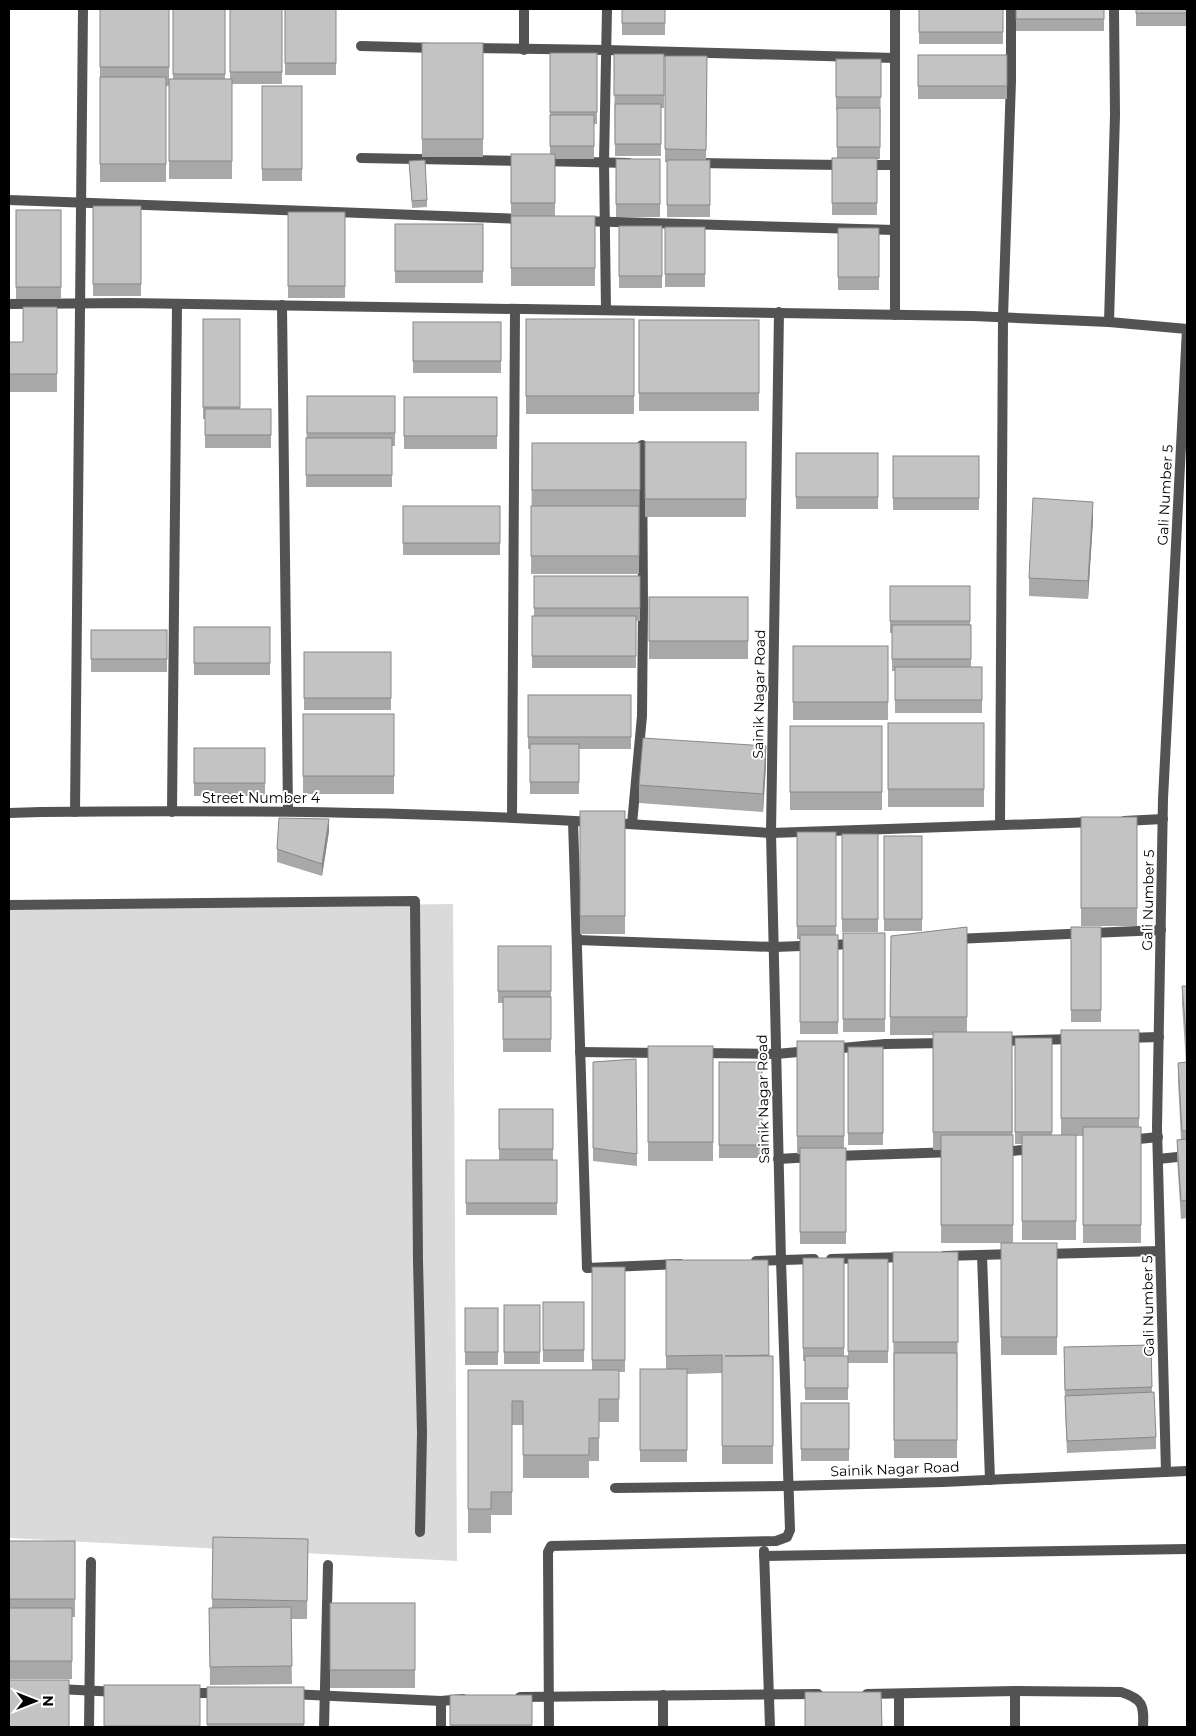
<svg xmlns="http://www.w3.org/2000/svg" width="1196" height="1736" font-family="Montserrat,sans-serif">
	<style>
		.green { fill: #dadada }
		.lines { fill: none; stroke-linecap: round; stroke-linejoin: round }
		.service { stroke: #535353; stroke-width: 10 }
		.minor { stroke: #535353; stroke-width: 10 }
		.wall { fill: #a8a8a8 }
		.shaded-wall { fill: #888 }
		.building { fill: #c3c3c3; stroke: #888 }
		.labels { text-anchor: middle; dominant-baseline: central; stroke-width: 4; stroke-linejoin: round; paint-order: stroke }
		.street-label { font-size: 14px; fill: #000; stroke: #fff }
	</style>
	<rect width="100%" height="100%" fill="#fff"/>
	<polygon class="green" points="453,904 457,1561 9,1538 9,910"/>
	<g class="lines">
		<polyline class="service" points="9,813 41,812"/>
		<g class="minor">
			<polyline points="524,9 524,50"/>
			<polyline points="361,46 435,48"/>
			<polyline points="469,48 606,50 895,58"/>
			<polyline points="361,158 524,161"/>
			<polyline points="541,161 629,163"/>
			<polyline points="696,163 844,165"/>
			<polyline points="866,165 895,165"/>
			<polyline points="9,200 524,219"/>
			<polyline points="581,221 895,230"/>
			<polyline points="9,304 128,303 973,316 1109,322 1187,329"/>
			<polyline points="282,305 288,811"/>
			<polyline points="606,310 604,162 607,9"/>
			<polyline points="895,315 895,9"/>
			<polyline points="1109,322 1115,115 1114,9"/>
			<path d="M41 812C225 810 409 811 593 822"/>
			<polyline points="75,812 83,9"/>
			<polyline points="172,812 177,304"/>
			<polyline points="512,817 515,309"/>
			<polyline points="573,821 587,1268 680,1264"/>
			<polyline points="1124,821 1163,819"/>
			<polyline points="612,823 771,833 1095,822"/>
			<polyline points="632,824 642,716 643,607 642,445"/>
			<polyline points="1000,825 1003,317 1011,81 1011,9"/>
			<polyline points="9,905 415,901 418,1260 422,1433 420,1532"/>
			<polyline points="955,939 1161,930"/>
			<polyline points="577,940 774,947 856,944"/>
			<polyline points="1125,1038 1159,1037"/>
			<polyline points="1000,1041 1073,1039"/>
			<polyline points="831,1049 885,1044 946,1043"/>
			<polyline points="580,1052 661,1053"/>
			<polyline points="701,1053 776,1054 809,1051"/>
			<polyline points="1129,1140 1158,1137"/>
			<polyline points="999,1152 1035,1149"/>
			<polyline points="835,1156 955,1152"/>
			<polyline points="778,1159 813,1157"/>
			<polyline points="1158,1159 1187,1156"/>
			<polyline points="1044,1254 1160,1251"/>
			<polyline points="982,1255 990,1480"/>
			<polyline points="944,1256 1014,1254"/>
			<polyline points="831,1259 907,1257"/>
			<polyline points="756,1261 814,1259"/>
			<polyline points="1166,1472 1157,1127 1163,799 1187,329"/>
			<polyline points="615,1488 788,1486 943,1482 1187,1471"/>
			<polyline points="764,1551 770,1727"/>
			<polyline points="764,1556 1187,1549"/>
			<polyline points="58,1689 118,1692"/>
			<polyline points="187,1693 220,1693"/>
			<polyline points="290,1694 441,1701 463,1699"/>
			<path d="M867 1694 1015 1691 1121 1692C1143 1699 1144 1705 1143 1727"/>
			<polyline points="899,1694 899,1727"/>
			<polyline points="663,1695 663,1727"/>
			<polyline points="520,1697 818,1694"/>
			<polyline points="89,1727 91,1562"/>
			<polyline points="324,1727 328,1565"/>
			<polyline points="441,1727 441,1701"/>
			<polyline points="549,1727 548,1552 551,1546 776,1541 787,1537 790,1530 781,1260 771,833 779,312"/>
			<polyline points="1015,1727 1015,1691"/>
		</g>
	</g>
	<g class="wall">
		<polygon points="100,9 169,9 169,86 166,86 166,182 100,182"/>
		<polygon points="173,9 225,9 225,79 230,79 230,9 282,9 282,84 232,84 232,179 169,179 169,79 173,79"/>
		<rect x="285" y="9" width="51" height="66"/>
		<rect x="622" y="9" width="43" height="26"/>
		<rect x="919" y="9" width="84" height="35"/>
		<rect x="1016" y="9" width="88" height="22"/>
		<rect x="1136" y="9" width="51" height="17"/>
		<rect x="422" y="43" width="61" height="114"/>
		<polygon points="550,53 597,53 597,124 594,124 594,159 555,159 555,216 511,216 511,154 550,154"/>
		<polygon points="614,54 664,54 664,108 661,108 661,156 615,156"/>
		<rect x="918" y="55" width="89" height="44"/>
		<polygon points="665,56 707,56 706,160 710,160 710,217 667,217 667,162 665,162"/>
		<polygon points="836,59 881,59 880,159 877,159 877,215 832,215 832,158 837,158 837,110 836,110"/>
		<rect x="262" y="86" width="40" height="95"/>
		<rect x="616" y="159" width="44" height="58"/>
		<polygon points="409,161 427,200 427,207 412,208"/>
		<rect x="93" y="206" width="48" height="90"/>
		<rect x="16" y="210" width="45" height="89"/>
		<rect x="288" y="212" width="57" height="86"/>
		<rect x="511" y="216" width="84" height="70"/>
		<rect x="395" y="224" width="88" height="59"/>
		<rect x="619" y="226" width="43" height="62"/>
		<rect x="665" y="227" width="40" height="60"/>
		<rect x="838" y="228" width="41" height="62"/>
		<polygon points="57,307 57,392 9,392 9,342 23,342"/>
		<polygon points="203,319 240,319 240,409 271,409 271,448 205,448 205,419 203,419"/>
		<rect x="526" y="319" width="108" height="95"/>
		<rect x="639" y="320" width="120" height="91"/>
		<rect x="413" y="322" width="88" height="51"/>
		<polygon points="307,396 395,396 395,446 392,446 392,487 306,487"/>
		<rect x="404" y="397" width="93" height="52"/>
		<rect x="645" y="442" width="101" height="75"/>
		<polygon points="532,443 640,443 639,574 531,574"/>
		<rect x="796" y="453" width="82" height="56"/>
		<rect x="893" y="456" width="86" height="54"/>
		<rect x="403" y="506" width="97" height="49"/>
		<polygon points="1093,520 1088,599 1029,596 1029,578"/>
		<polygon points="534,576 640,576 640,621 636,621 636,668 532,668 532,616 534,616"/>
		<polygon points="890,586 970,586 970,625 971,625 971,667 982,667 982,713 895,713 895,671 892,671 892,633 890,633"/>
		<rect x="649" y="597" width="99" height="62"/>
		<rect x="194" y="627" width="76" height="48"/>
		<rect x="91" y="630" width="76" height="42"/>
		<rect x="793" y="646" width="95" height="74"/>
		<rect x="304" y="652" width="87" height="58"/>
		<polygon points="528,695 631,695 631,749 579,749 579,794 530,794 530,749 528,749"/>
		<rect x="303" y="714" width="91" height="80"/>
		<rect x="888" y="723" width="96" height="84"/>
		<rect x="790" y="726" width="92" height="84"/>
		<rect x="194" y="748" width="71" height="48"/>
		<polygon points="766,764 763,812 639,803 639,785"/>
		<rect x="580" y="811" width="45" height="123"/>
		<rect x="1081" y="817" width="56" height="109"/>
		<polygon points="329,831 322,876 277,862 277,849"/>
		<polygon points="797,832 836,832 836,935 838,935 838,1034 800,1034 800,939 797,939"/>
		<rect x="842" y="834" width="36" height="98"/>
		<rect x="884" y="836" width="38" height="95"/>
		<polygon points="967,927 967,1032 1012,1032 1013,1243 941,1243 941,1150 933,1150 933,1035 890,1035 891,936"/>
		<rect x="1071" y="927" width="30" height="95"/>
		<rect x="843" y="933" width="42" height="99"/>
		<polygon points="498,946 551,946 551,1052 503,1052 503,1003 498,1003"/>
		<polygon points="1182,986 1187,986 1187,1218 1181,1219 1177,1158 1177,1140 1181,1139 1178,1081 1178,1063 1186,1063 1182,1004"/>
		<polygon points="1061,1030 1139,1030 1139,1127 1141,1127 1141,1243 1083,1243 1083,1136 1076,1136 1076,1240 1022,1240 1022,1144 1015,1144 1015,1038 1052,1038 1052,1135 1061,1135"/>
		<polygon points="797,1041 844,1041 844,1148 846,1148 846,1244 800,1244 800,1154 797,1154"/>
		<rect x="648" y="1046" width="65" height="115"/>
		<rect x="848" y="1047" width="35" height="98"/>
		<polygon points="636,1059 637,1166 593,1161 593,1062"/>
		<rect x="719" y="1062" width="43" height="96"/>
		<polygon points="499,1109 553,1109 553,1160 557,1160 557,1215 466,1215 466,1160 499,1160"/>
		<rect x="1001" y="1243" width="56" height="112"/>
		<polygon points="893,1252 958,1252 957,1458 894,1458"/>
		<polygon points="803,1258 844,1258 844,1356 848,1356 848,1259 888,1259 888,1363 848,1363 848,1400 805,1400 805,1361 803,1361"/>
		<polygon points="666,1260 768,1260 769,1356 773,1356 773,1464 722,1464 722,1373 687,1374 687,1462 640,1462 640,1369 666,1369"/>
		<polygon points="592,1267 625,1267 625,1372 619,1372 619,1422 599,1422 599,1461 589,1461 589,1478 523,1478 523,1425 512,1425 512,1515 491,1515 491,1533 468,1533 468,1370 592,1370"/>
		<rect x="543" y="1302" width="41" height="60"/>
		<rect x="504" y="1305" width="36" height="59"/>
		<rect x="465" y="1308" width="33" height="57"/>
		<polygon points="1151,1345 1152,1392 1156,1437 1156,1449 1067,1453 1065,1408 1064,1347"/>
		<rect x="801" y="1403" width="48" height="58"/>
		<polygon points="213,1537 308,1539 307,1619 291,1619 292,1684 210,1685 209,1608 212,1608"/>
		<polygon points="9,1541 75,1541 75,1617 72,1617 72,1679 9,1679"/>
		<rect x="330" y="1603" width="85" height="85"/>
		<rect x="104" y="1685" width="96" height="42"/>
		<rect x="207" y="1687" width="97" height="40"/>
		<rect x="450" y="1695" width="82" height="32"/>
	</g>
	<g class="shaded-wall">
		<polygon points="1093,502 1093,520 1088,599 1088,581"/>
		<polygon points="766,746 766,764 763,812 763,794"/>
		<polygon points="329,819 329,831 322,876 322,864"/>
	</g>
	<g class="building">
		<rect x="100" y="9" width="69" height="58"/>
		<rect x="173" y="9" width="52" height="65"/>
		<rect x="230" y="9" width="52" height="63"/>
		<rect x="285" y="9" width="51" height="54"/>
		<rect x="622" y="9" width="43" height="14"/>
		<rect x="919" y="9" width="84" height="23"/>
		<rect x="1016" y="9" width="88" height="10"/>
		<rect x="1136" y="9" width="51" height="4"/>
		<rect x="422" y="43" width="61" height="96"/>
		<rect x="550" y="53" width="47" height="59"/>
		<rect x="614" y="54" width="50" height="41"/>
		<rect x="918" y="55" width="89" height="31"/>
		<polygon points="665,56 707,56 706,150 665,149"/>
		<rect x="836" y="59" width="45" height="38"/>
		<rect x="100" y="77" width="66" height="87"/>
		<rect x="169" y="79" width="63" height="82"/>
		<rect x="262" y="86" width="40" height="83"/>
		<rect x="615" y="104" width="46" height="40"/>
		<rect x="837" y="108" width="43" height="39"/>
		<rect x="550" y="115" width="44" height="31"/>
		<rect x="511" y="154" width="44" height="49"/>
		<rect x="832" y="158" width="45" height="45"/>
		<rect x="616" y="159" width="44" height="45"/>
		<polygon points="425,160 427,200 412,201 409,161"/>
		<rect x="667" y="160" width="43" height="45"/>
		<rect x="93" y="206" width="48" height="78"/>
		<rect x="16" y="210" width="45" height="77"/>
		<rect x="288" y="212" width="57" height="74"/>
		<rect x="511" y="216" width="84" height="52"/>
		<rect x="395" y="224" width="88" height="47"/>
		<rect x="619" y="226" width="43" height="50"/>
		<rect x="665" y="227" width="40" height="47"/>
		<rect x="838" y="228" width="41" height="49"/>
		<polygon points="23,307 57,307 57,374 9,374 9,342 23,342"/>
		<rect x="203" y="319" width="37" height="88"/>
		<rect x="526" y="319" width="108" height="77"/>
		<rect x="639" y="320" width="120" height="73"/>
		<rect x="413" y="322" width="88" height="39"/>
		<rect x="307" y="396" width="88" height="37"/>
		<rect x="404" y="397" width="93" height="39"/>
		<rect x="205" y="409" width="66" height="26"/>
		<rect x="306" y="438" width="86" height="37"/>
		<rect x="645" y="442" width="101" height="57"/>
		<rect x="532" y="443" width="108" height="47"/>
		<rect x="796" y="453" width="82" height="44"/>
		<rect x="893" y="456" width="86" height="42"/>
		<polygon points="1033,498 1093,502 1088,581 1029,578"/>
		<rect x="403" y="506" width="97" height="37"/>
		<rect x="531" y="506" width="108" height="50"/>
		<rect x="534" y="576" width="106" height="32"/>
		<rect x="890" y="586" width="80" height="35"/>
		<rect x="649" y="597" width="99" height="44"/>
		<rect x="532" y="616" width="104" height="40"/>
		<rect x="892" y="625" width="79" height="34"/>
		<rect x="194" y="627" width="76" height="36"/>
		<rect x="91" y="630" width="76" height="29"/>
		<rect x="793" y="646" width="95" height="56"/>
		<rect x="304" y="652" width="87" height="46"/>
		<rect x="895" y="667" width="87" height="33"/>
		<rect x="528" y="695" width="103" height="42"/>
		<rect x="303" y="714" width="91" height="62"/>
		<rect x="888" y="723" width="96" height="66"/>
		<rect x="790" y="726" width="92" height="66"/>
		<polygon points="643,738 766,746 763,794 639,785"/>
		<rect x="530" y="744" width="49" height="38"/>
		<rect x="194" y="748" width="71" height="35"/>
		<rect x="580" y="811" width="45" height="105"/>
		<rect x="1081" y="817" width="56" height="91"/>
		<polygon points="279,818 329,819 322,864 277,849"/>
		<rect x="797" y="832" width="39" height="94"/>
		<rect x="842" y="834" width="36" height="85"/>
		<rect x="884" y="836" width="38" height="83"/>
		<polygon points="967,927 967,1017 890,1017 891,936"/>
		<rect x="1071" y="927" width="30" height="83"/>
		<rect x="843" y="933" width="42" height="86"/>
		<rect x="800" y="935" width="38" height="87"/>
		<rect x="498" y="946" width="53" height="45"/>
		<polygon points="1182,986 1187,986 1187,1046"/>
		<rect x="503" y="997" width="48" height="42"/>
		<rect x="1061" y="1030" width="78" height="88"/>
		<rect x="933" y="1032" width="79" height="100"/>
		<rect x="1015" y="1038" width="37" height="94"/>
		<rect x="797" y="1041" width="47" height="95"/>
		<rect x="648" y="1046" width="65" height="96"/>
		<rect x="848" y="1047" width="35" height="86"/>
		<polygon points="636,1059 637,1154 593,1148 593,1062"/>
		<rect x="719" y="1062" width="43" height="83"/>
		<polygon points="1187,1062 1187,1131 1182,1131 1178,1063"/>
		<rect x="499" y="1109" width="54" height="40"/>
		<rect x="1083" y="1127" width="58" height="98"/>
		<rect x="941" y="1135" width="72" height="90"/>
		<rect x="1022" y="1135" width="54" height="86"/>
		<polygon points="1187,1139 1187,1200 1181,1201 1177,1140"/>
		<rect x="800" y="1148" width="46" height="84"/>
		<rect x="466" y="1160" width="91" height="43"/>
		<rect x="1001" y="1243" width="56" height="94"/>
		<rect x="893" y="1252" width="65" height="90"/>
		<rect x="803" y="1258" width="41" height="90"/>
		<rect x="848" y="1259" width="40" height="92"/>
		<polygon points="666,1260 768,1260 769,1355 725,1356 773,1356 773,1446 722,1446 722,1355 666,1356"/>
		<rect x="592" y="1267" width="33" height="93"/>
		<rect x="543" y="1302" width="41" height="48"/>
		<rect x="504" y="1305" width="36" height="47"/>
		<rect x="465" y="1308" width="33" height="44"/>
		<polygon points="1151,1345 1152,1387 1065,1390 1064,1347"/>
		<rect x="894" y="1353" width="63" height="87"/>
		<rect x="805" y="1356" width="43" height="32"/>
		<rect x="640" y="1369" width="47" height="81"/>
		<polygon points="468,1370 619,1370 619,1399 599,1399 599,1438 589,1438 589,1455 523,1455 523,1401 512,1401 512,1492 491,1492 491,1509 468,1509"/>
		<polygon points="1154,1392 1156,1437 1067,1441 1065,1396"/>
		<rect x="801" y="1403" width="48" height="46"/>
		<polygon points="213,1537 308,1539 307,1601 212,1599"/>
		<rect x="9" y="1541" width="66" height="58"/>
		<rect x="330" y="1603" width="85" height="67"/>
		<polygon points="291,1607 292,1666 210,1667 209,1608"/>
		<rect x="9" y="1608" width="63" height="53"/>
		<rect x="9" y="1680" width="60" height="47"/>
		<rect x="104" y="1685" width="96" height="41"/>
		<rect x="207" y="1687" width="97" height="37"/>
		<polygon points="805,1692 881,1692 882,1727 805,1727"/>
		<rect x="450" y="1695" width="82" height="30"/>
	</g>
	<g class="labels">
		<g class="street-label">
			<text transform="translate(1165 495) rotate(-87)">Gali Number 5</text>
			<text transform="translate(759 694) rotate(-89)">Sainik Nagar Road</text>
			<text x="261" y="798">Street Number 4</text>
			<text transform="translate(1148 900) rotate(-89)">Gali Number 5</text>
			<text transform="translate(763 1099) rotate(-91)">Sainik Nagar Road</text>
			<text transform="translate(1148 1306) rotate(-91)">Gali Number 5</text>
			<text transform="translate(895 1469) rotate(-2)">Sainik Nagar Road</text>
		</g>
	</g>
	<rect width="1196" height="1736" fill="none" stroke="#000000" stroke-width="20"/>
	<g transform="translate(35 1701) rotate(90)" stroke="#ffffff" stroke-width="4" paint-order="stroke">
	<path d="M0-4L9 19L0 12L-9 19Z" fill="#000000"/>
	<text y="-8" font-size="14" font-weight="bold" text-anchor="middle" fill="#000000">N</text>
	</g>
</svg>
